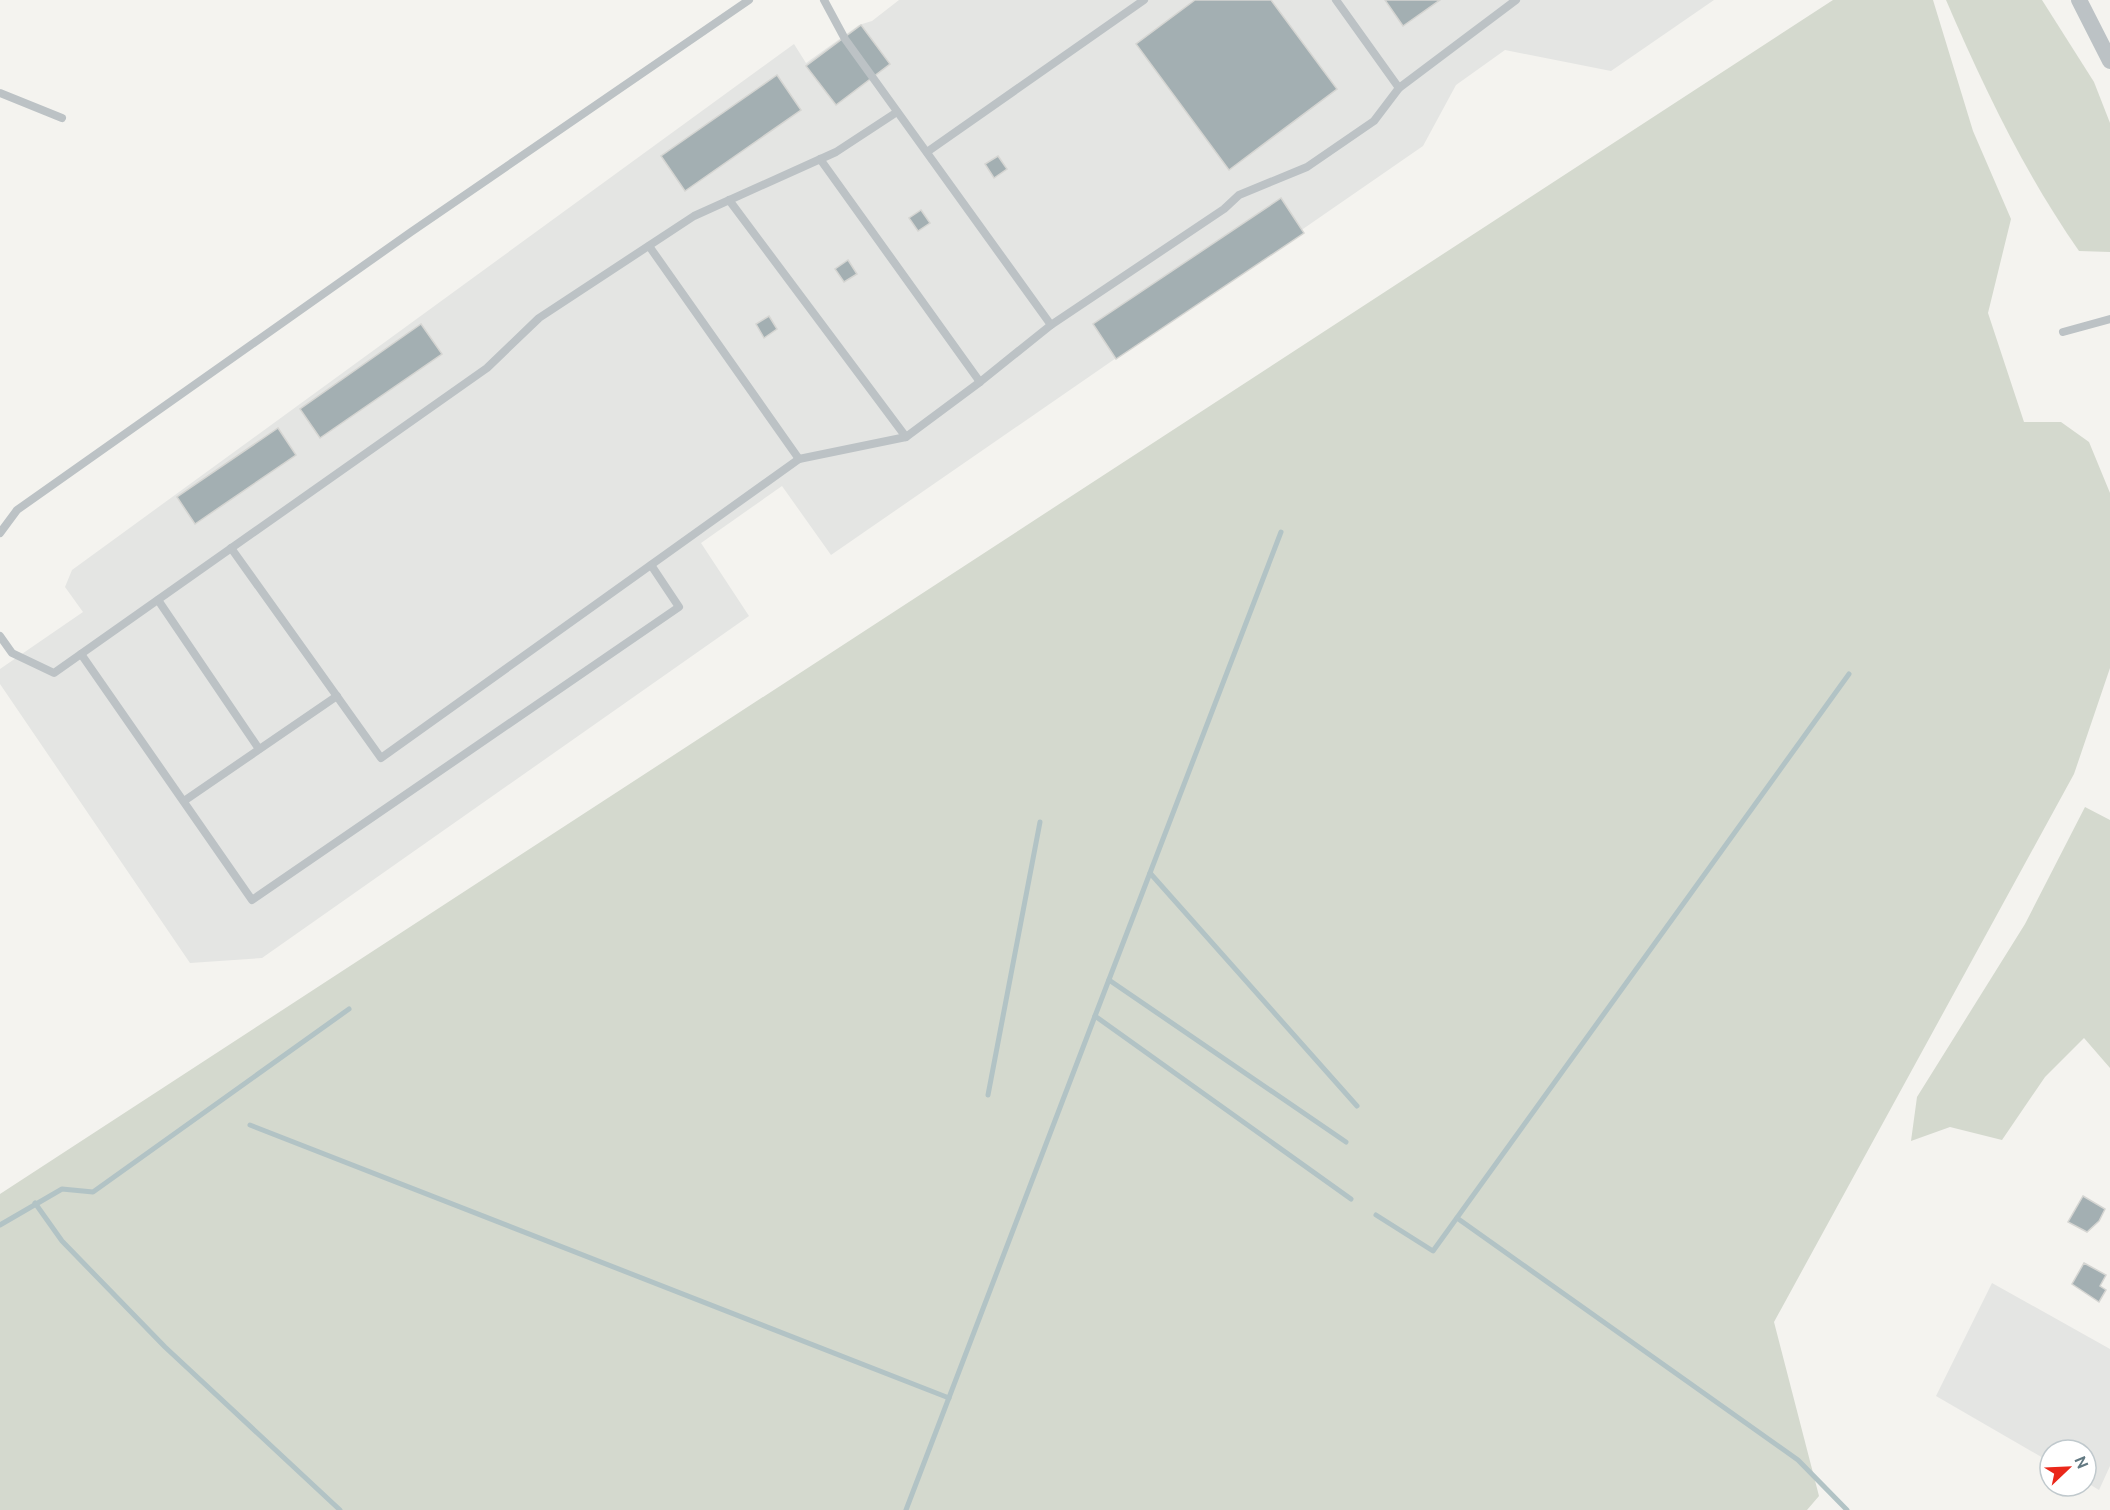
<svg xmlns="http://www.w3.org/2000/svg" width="2110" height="1510" font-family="Ubuntu,sans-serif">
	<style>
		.built { fill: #e4e5e3 }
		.green { fill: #d4d9ce }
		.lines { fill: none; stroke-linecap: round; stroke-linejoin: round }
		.stream { stroke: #b2c3c5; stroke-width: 5 }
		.building { fill: #a3afb2; stroke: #d5d5d2; stroke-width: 1.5 }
		.lane { stroke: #bcc2c5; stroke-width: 8 }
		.street { stroke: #bcc2c5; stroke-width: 16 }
	</style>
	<rect width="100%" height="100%" fill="#f4f3ef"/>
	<g class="built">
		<polygon points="899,0 1714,0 1611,71 1505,50 1456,85 1423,146 831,555 782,486 701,543 749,616 262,958 190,963 0,684 0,669 83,612 65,587 72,570 794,44 806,63 859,25 872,21"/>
		<polygon points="1992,1283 2110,1349 2110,1466 2099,1490 2086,1482 2086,1450 2050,1450 2050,1462 1936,1396"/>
	</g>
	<g class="green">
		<polygon points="1833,0 1933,0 1973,131 2011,219 1988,313 2024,422 2061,422 2089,442 2110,493 2110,668 2074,774 1774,1322 1819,1496 1807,1510 0,1510 0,1194"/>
		<path d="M1946 0H2042L2094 82 2110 123V252L2079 251C2024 172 1984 88 1946 0Z"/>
		<polygon points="2085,807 2110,820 2110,1068 2084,1038 2045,1077 2002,1140 1950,1127 1911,1141 1917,1097 2025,924"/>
	</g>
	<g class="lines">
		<g class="stream">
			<polyline points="1150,873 1357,1106"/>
			<polyline points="1109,980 1346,1142"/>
			<polyline points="1095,1016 1281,532"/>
			<polyline points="988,1095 1040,822"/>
			<polyline points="250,1125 949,1398"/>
			<polyline points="35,1203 62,1241 165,1347 340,1510"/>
			<polyline points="1376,1215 1433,1251 1849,674"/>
			<polyline points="1457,1218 1798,1460 1847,1510"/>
			<polyline points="0,1225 62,1189 93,1192 349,1009"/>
			<polyline points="906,1510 1095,1016 1351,1199"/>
		</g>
	</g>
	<g class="building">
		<polygon points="1195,0 1271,0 1337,89 1229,170 1136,44"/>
		<polygon points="1385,0 1440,0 1403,26"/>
		<polygon points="861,25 890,64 836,105 806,66"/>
		<polygon points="777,75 801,110 685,191 661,156"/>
		<polygon points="998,156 1007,169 994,178 985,164"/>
		<polygon points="1281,198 1304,233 1116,359 1093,324"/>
		<polygon points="921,210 930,223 918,231 909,218"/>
		<polygon points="848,260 857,274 844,282 835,269"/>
		<polygon points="769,316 777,329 764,338 756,324"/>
		<polygon points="421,324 442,354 320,438 300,409"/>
		<polygon points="278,428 296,455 195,524 177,497"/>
		<polygon points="2083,1196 2105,1209 2099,1221 2087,1232 2068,1222"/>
		<polygon points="2084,1263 2106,1275 2100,1286 2106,1290 2099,1302 2072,1284"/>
	</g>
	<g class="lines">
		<g class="lane">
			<polyline points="824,0 845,39 1051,325 1224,209 1239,195 1307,167 1374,121 1399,88 1516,0"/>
			<polyline points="1336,0 1399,88"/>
			<polyline points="0,93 62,118"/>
			<polyline points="927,152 1144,0"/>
			<polyline points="820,159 980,382"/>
			<polyline points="729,200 906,437"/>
			<polyline points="649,246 799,459"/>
			<polyline points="2063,332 2110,319"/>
			<polyline points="0,533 17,510 411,232 749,0"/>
			<polyline points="231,548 381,758 799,459 906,437 980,382 1051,325"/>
			<polyline points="158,600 259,749"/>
			<polyline points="0,636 12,653 54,673 487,368 539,318 694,216 836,152 897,112"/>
			<polyline points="81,654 252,900 679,607 651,565"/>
			<polyline points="184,801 337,696"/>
		</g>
		<polyline class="street" points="2079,0 2110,61"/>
	</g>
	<g transform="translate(2068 1468) rotate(67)"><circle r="28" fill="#ffffff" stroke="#c0c9cd" stroke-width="1.5"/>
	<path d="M0-4.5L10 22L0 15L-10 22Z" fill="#ea271a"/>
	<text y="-9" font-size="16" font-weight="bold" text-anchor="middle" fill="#627982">N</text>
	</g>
</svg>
